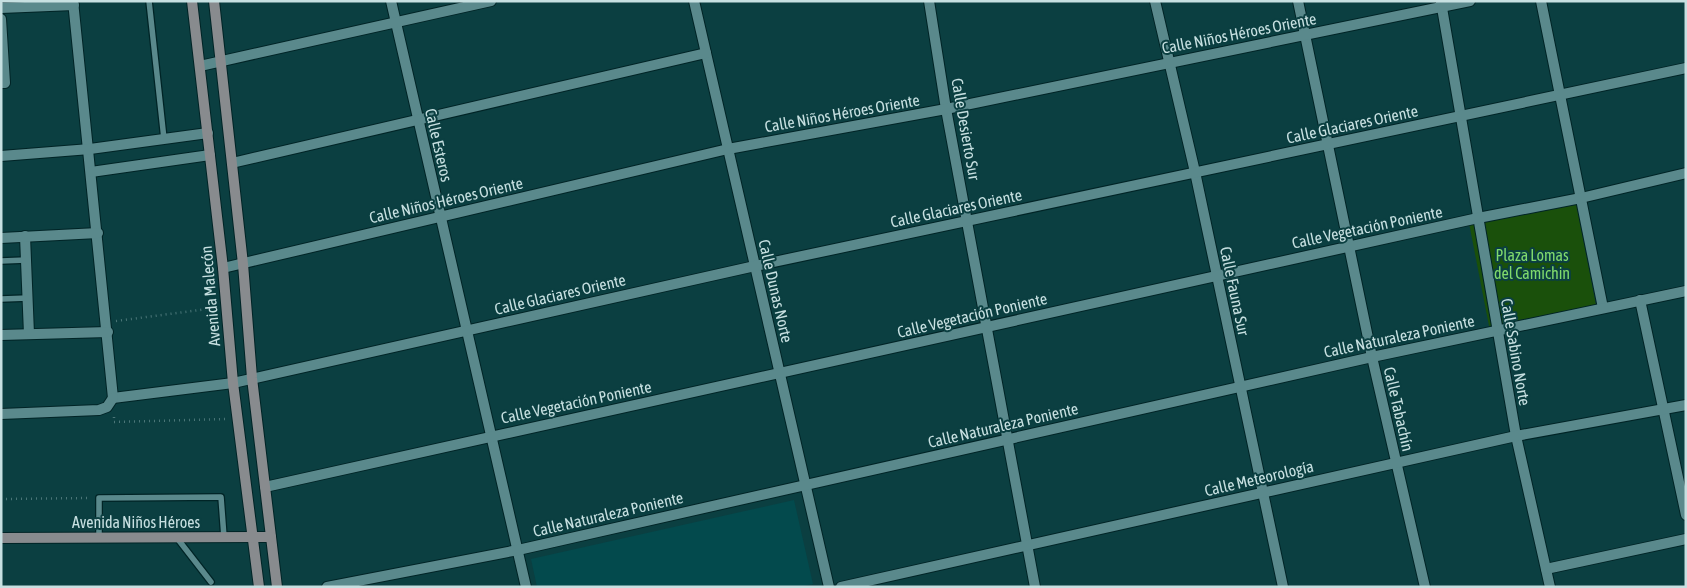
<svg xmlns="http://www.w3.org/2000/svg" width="1687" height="588" font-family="'Asap Condensed',sans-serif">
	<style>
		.built { fill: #034a4d }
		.green { fill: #1a500b }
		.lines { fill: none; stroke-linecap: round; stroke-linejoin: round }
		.lane-casing { stroke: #002426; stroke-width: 8 }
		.street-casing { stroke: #002426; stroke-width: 12 }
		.secondary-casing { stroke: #002426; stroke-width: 12 }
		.path { stroke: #4b7678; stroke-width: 2.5; stroke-dasharray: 1 4; stroke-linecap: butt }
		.lane { stroke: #5a898c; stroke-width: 5.5 }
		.street { stroke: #5a898c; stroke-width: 10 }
		.secondary { stroke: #888b8e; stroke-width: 10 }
		.labels { text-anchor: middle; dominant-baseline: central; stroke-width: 4; stroke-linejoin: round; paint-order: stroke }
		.street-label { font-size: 16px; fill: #c7e0e1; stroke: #0b3f41 }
		.park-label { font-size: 16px; fill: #80da6c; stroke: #0b3f41 }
	</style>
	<rect width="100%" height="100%" fill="#0b3f41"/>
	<polygon class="built" points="794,500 813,584 800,587 537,587 531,559"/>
	<polygon class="green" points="1576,202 1596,305 1489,326 1469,223"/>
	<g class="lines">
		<g class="lane-casing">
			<g id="lane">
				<polyline points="149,1 164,139"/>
				<polyline points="1,261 26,260"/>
				<polyline points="1,299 28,298"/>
				<polyline points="99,537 99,498 221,497 224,537"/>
				<polyline points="177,538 211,582"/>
			</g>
		</g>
		<g class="street-casing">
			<g id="street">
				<polyline points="73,1 113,398"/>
				<polyline points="391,1 526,587"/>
				<polyline points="694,1 829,587"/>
				<polyline points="929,1 946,109 1035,587"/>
				<polyline points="1155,1 1195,172 1283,587"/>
				<polyline points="1298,1 1372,357 1425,587"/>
				<polyline points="1541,1 1603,308"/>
				<polyline points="1441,2 1516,436 1550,587"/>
				<polyline points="1,8 74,5"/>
				<polyline points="1,19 5,83 1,83"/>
				<polyline points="200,66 491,1"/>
				<polyline points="1,156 90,149 208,133"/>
				<polyline points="232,163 706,53"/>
				<polyline points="91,172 210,155"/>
				<polyline points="25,236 29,334"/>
				<polyline points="1,238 98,233"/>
				<polyline points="223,268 728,149 946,109 1470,1"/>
				<polyline points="1640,300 1686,515"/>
				<polyline points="1,335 108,332"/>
				<polyline points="113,398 233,383 755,266 1686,68"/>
				<polyline points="1,414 99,410 107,407 113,398"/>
				<polyline points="265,487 1478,218 1581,198 1686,173"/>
				<polyline points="1546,569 1686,539"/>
				<polyline points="327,587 518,550 1372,357 1686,291"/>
				<polyline points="841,587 1516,436 1686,405"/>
			</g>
		</g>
		<g class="secondary-casing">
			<g id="secondary">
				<polyline points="192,1 223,268 233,383 259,587"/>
				<polyline points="214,1 243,264 252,378 277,587"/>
				<polyline points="1,538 271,537"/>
			</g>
		</g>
		<g class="path">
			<polyline points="116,321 215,308"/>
			<polyline points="114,417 114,422 226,419"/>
			<polyline points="1,499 90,498"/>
		</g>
		<use href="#lane" class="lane"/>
		<use href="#street" class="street"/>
		<use href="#secondary" class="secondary"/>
	</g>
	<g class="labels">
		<g class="street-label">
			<text transform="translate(1239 33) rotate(-11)">Calle Niños Héroes Oriente</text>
			<text transform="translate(842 113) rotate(-10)">Calle Niños Héroes Oriente</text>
			<text transform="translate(1352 124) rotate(-12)">Calle Glaciares Oriente</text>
			<text transform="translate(966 129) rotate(80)">Calle Desierto Sur</text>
			<text transform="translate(439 145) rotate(77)">Calle Esteros</text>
			<text transform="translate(446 200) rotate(-13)">Calle Niños Héroes Oriente</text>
			<text transform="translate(956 208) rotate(-12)">Calle Glaciares Oriente</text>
			<text transform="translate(1367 227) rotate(-12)">Calle Vegetación Poniente</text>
			<text transform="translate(776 291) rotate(77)">Calle Dunas Norte</text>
			<text transform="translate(1235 291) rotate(78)">Calle Fauna Sur</text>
			<text transform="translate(560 294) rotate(-13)">Calle Glaciares Oriente</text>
			<text transform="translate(210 296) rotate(-95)">Avenida Malecón</text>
			<text transform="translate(972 315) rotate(-13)">Calle Vegetación Poniente</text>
			<text transform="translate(1399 336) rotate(-12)">Calle Naturaleza Poniente</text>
			<text transform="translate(1516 352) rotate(80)">Calle Sabino Norte</text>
			<text transform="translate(576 402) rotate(-12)">Calle Vegetación Poniente</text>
			<text transform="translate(1399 409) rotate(77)">Calle Tabachín</text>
			<text transform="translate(1003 425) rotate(-13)">Calle Naturaleza Poniente</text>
			<text transform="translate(1259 478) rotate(-13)">Calle Meteorología</text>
			<text transform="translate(608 514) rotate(-13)">Calle Naturaleza Poniente</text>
			<text x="136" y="522">Avenida Niños Héroes</text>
		</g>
		<g class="park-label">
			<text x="1532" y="255">Plaza Lomas<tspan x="1532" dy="18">del Camichin</tspan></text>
		</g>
	</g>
	<rect width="1687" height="588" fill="none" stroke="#c7e0e1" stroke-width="5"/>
</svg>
